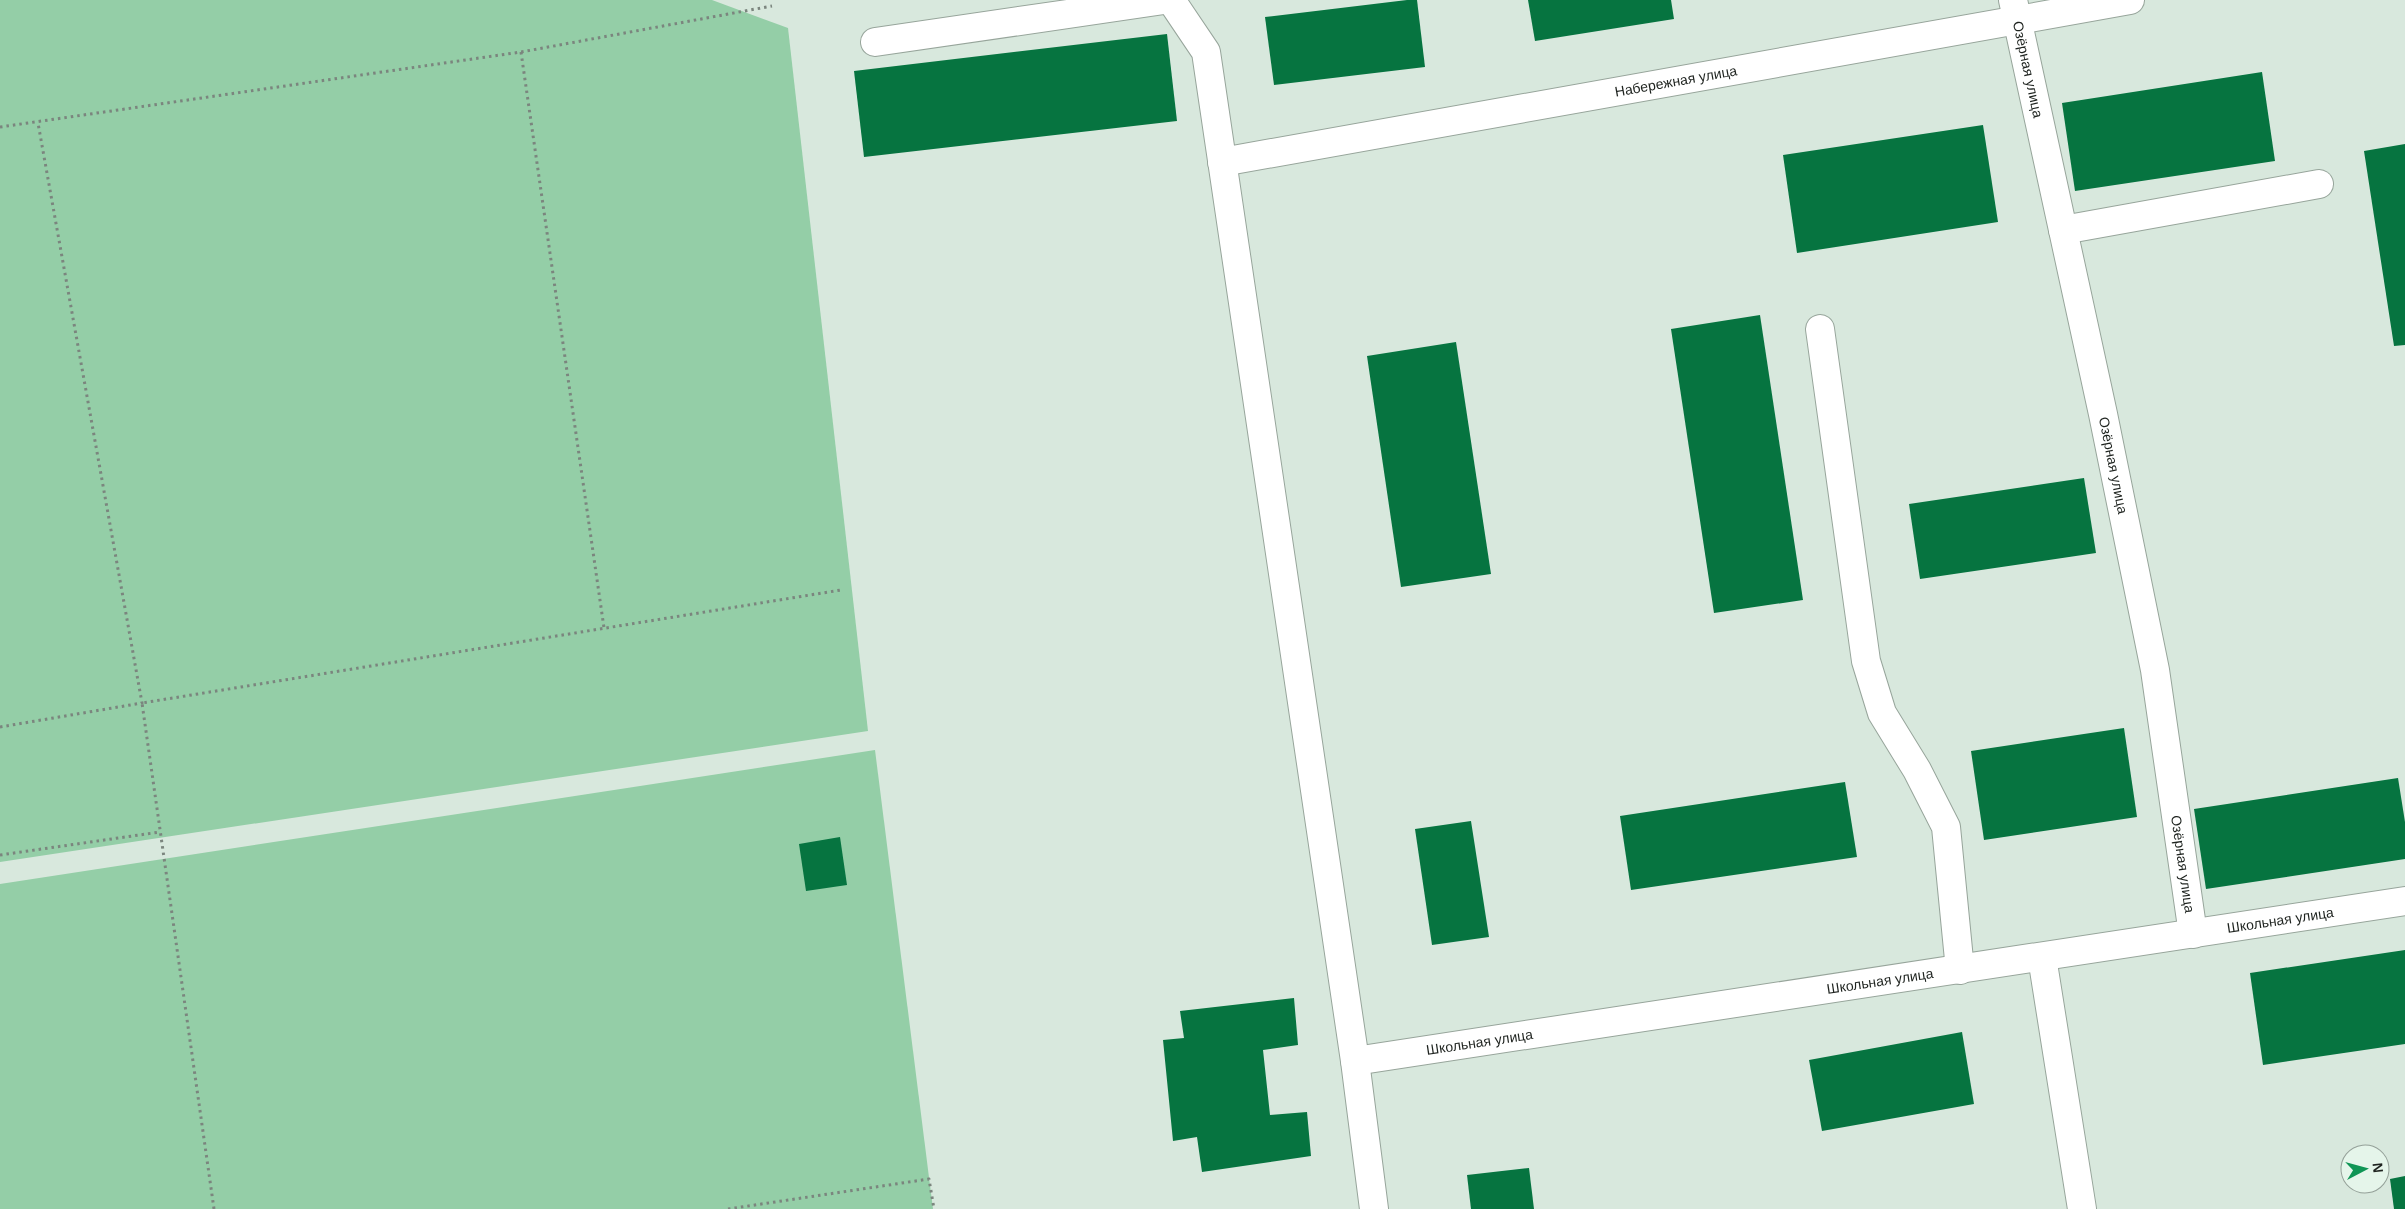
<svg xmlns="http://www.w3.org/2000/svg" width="2405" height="1209" font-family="Helvetica,sans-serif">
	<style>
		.green { fill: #94cea7 }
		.building { fill: #067440 }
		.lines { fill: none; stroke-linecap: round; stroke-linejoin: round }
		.minor-casing { stroke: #97a59b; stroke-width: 30 }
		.path { stroke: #7b857e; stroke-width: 3; stroke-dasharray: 2.5 4; stroke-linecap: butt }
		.minor { stroke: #fff; stroke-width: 28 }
		.labels { text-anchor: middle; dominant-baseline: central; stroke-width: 5; stroke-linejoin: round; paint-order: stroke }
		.street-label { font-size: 14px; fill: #1e231f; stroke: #e5f5ea }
	</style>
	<rect width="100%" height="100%" fill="#d8e8dd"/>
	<g class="green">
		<polygon points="0,0 712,0 788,28 868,731 0,862"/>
		<polygon points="875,750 933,1209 0,1209 0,884"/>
	</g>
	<g class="building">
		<polygon points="1407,0 1417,0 1425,67 1274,85 1265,17"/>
		<polygon points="1528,0 1671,0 1674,19 1535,41"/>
		<polygon points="1167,34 1177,121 864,157 854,71"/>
		<polygon points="2262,72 2275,161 2075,191 2062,103"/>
		<polygon points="1983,125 1998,222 1797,253 1783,155"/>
		<polygon points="2405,144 2405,345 2394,346 2364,151"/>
		<polygon points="1760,315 1803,600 1714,613 1671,329"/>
		<polygon points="1456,342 1491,574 1401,587 1367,356"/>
		<polygon points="2084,478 2096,553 1920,579 1909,504"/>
		<polygon points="2124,728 2137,817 1984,840 1971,751"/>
		<polygon points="2398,778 2405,822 2405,859 2206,889 2194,809"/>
		<polygon points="1845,782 1857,857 1631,890 1620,816"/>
		<polygon points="1471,821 1489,937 1432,945 1415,829"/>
		<polygon points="840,837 847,885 806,891 799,844"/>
		<polygon points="2405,950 2405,1044 2263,1065 2250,973"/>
		<polygon points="1294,998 1298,1045 1263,1050 1270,1115 1307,1112 1311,1156 1202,1172 1197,1137 1173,1141 1163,1040 1184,1038 1180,1011"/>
		<polygon points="1962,1032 1974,1104 1822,1131 1809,1060"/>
		<polygon points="1529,1168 1534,1209 1471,1209 1467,1175"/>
		<polygon points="2405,1176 2405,1209 2394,1209 2390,1179"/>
	</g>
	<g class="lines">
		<g class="minor-casing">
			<g id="minor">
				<polyline points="1171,0 1206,52 1355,1061 1374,1209"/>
				<path id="s1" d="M2013 0 2103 414 2155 670 2193 934"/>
				<polyline points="875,42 1164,0"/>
				<path id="s2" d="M1222 162 2130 0"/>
				<polyline points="2063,230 2319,184"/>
				<polyline points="1820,329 1866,661 1882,713 1917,770 1946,827 1960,970"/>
				<polyline points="2042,957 2082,1209"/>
				<path id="s3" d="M1355 1061 2405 901"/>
			</g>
		</g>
		<g class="path">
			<polyline points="521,52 604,628"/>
			<polyline points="0,127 521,52 772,6"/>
			<polyline points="0,727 142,703 38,123"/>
			<polyline points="0,855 160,832"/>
			<polyline points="214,1209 142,703 841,590"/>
			<polyline points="728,1209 929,1179 934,1209"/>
		</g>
		<use href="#minor" class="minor"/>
	</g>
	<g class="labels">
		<g class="street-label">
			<text stroke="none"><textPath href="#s1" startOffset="71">Озёрная улица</textPath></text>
			<text stroke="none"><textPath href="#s2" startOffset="461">Набережная улица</textPath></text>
			<text stroke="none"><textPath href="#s1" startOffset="476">Озёрная улица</textPath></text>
			<text stroke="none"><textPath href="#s1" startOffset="881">Озёрная улица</textPath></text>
			<text stroke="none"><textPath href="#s3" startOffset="936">Школьная улица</textPath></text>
			<text stroke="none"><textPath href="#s3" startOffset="531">Школьная улица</textPath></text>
			<text stroke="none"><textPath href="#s3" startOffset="126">Школьная улица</textPath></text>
		</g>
	</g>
	<g transform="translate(2365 1169) rotate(84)"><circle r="24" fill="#e5f5ea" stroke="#95a199"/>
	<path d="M0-4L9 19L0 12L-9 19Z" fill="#0f9555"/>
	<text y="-8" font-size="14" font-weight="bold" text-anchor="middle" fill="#1e231f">N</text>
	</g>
</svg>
